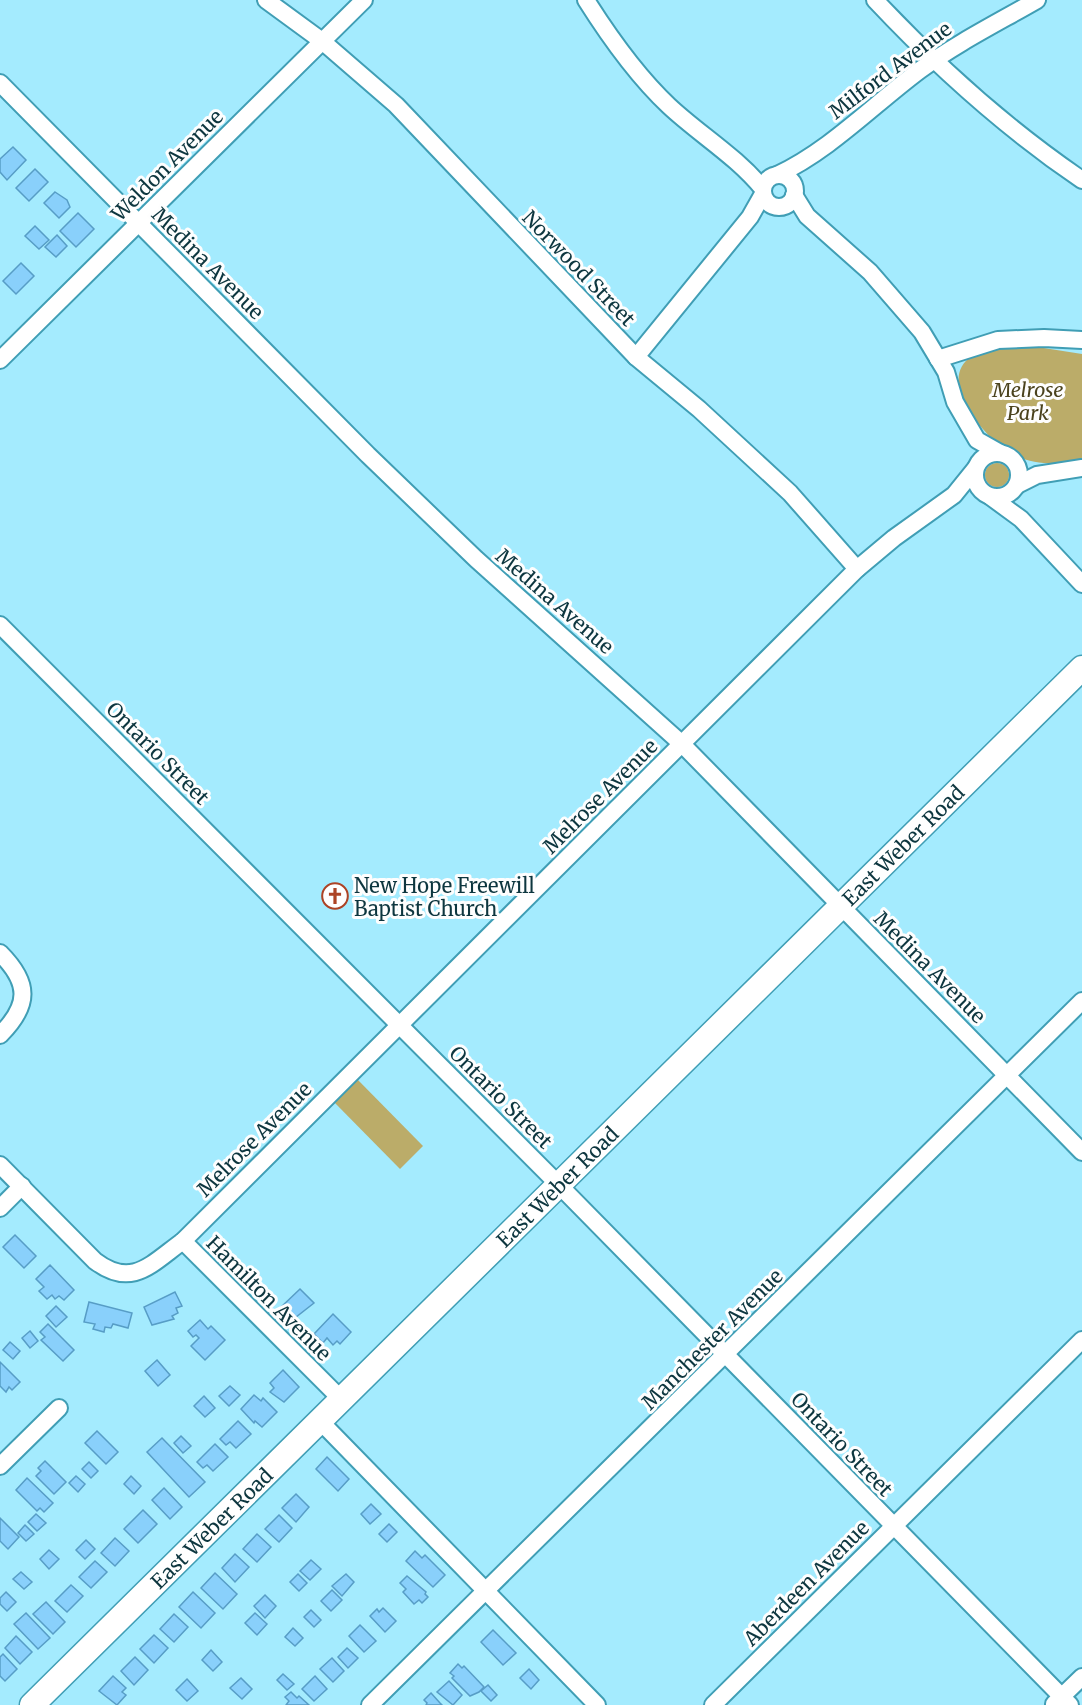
<svg xmlns="http://www.w3.org/2000/svg" width="1082" height="1705" font-family="Merriweather,serif">
	<style>
		.green { fill: #bbac69 }
		.building { fill: #89d0fb; stroke: #579dc6; stroke-width: 1.5 }
		.lines { fill: none; stroke-linecap: round; stroke-linejoin: round }
		.street-casing { stroke: #409eb5; stroke-width: 20 }
		.secondary-casing { stroke: #409eb5; stroke-width: 27 }
		.street { stroke: #fff; stroke-width: 16 }
		.secondary { stroke: #fff; stroke-width: 24 }
		.labels { text-anchor: middle; dominant-baseline: central; stroke-width: 6; stroke-linejoin: round; paint-order: stroke }
		.street-label { font-size: 20px; fill: #0d363f; stroke: #fefefe }
		.park-label { font-size: 20px; font-style: italic; fill: #4b431e; stroke: #fefefe }
		.poi-label { font-size: 20px; fill: #0d363f; stroke: #fefefe; text-anchor: start }
	</style>
	<rect width="100%" height="100%" fill="#a4ebfe"/>
	<g class="green">
		<path d="M1031 346 1082 354V461C1058 464 1037 466 1014 455 989 443 933 381 972 356 988 346 1012 347 1031 346Z"/>
		<circle cx="997" cy="475" r="12"/>
		<polygon points="356,1078 423,1146 400,1169 333,1101"/>
	</g>
	<g class="building">
		<polygon points="13,147 26,160 7,180 0,172 0,159"/>
		<polygon points="35,169 48,182 29,201 16,188"/>
		<polygon points="55,192 67,200 70,207 59,218 44,203"/>
		<polygon points="78,213 94,229 76,247 60,231"/>
		<polygon points="35,226 49,240 39,249 25,236"/>
		<polygon points="57,235 67,246 56,257 45,247"/>
		<polygon points="21,263 34,276 16,294 3,281"/>
		<polygon points="15,1235 36,1256 24,1268 3,1247"/>
		<polygon points="50,1265 74,1290 64,1300 59,1296 55,1299 52,1295 47,1299 39,1291 44,1287 36,1279"/>
		<polygon points="300,1289 314,1303 291,1321 279,1309"/>
		<polygon points="175,1292 182,1306 176,1308 178,1313 172,1316 174,1319 152,1325 144,1307"/>
		<polygon points="89,1302 132,1313 128,1328 113,1324 111,1328 105,1327 104,1332 93,1329 95,1324 84,1322"/>
		<polygon points="56,1306 67,1317 56,1327 46,1316"/>
		<polygon points="333,1314 351,1332 340,1344 337,1341 333,1345 327,1338 323,1343 314,1334"/>
		<polygon points="200,1320 208,1329 211,1326 225,1340 205,1360 191,1346 199,1338 196,1335 193,1337 188,1331"/>
		<polygon points="48,1324 74,1350 63,1361 41,1340 45,1337 40,1332"/>
		<polygon points="30,1331 38,1341 30,1348 22,1338"/>
		<polygon points="10,1342 20,1351 13,1359 3,1350"/>
		<polygon points="157,1360 170,1375 158,1386 145,1371"/>
		<polygon points="0,1362 20,1382 12,1390 9,1387 6,1392 0,1386"/>
		<polygon points="283,1370 299,1387 284,1402 270,1392 274,1388 270,1383"/>
		<polygon points="230,1386 240,1395 229,1406 219,1396"/>
		<polygon points="254,1395 261,1401 263,1398 277,1412 262,1427 255,1421 254,1423 241,1409"/>
		<polygon points="204,1396 215,1408 205,1417 194,1406"/>
		<polygon points="238,1421 251,1434 236,1448 230,1442 226,1445 220,1439"/>
		<polygon points="97,1431 118,1452 106,1464 85,1443"/>
		<polygon points="181,1436 191,1446 183,1453 174,1443"/>
		<polygon points="162,1438 205,1482 189,1497 147,1452"/>
		<polygon points="215,1444 228,1457 213,1471 207,1465 203,1468 197,1462"/>
		<polygon points="327,1457 349,1479 338,1491 316,1469"/>
		<polygon points="45,1461 66,1482 54,1494 36,1476 41,1471 38,1468"/>
		<polygon points="89,1462 98,1471 91,1478 82,1469"/>
		<polygon points="76,1476 85,1484 78,1492 69,1483"/>
		<polygon points="131,1476 141,1486 134,1494 124,1484"/>
		<polygon points="27,1478 53,1503 44,1512 40,1508 37,1511 16,1490"/>
		<polygon points="164,1488 182,1507 170,1519 152,1500"/>
		<polygon points="296,1494 309,1507 296,1522 282,1508"/>
		<polygon points="371,1504 381,1514 370,1524 361,1514"/>
		<polygon points="143,1510 157,1524 138,1543 124,1529"/>
		<polygon points="36,1514 46,1523 37,1531 28,1522"/>
		<polygon points="279,1515 292,1528 279,1542 265,1529"/>
		<polygon points="0,1518 19,1537 8,1549 0,1541"/>
		<polygon points="389,1524 397,1532 387,1542 379,1534"/>
		<polygon points="25,1525 34,1534 26,1541 18,1533"/>
		<polygon points="257,1534 271,1547 257,1562 243,1549"/>
		<polygon points="115,1538 129,1551 115,1566 101,1553"/>
		<polygon points="86,1540 95,1549 85,1559 76,1550"/>
		<polygon points="49,1550 59,1559 49,1569 40,1559"/>
		<polygon points="415,1551 422,1558 425,1555 445,1575 433,1587 406,1561"/>
		<polygon points="235,1554 249,1567 235,1582 222,1568"/>
		<polygon points="311,1560 321,1569 310,1580 300,1571"/>
		<polygon points="95,1561 107,1572 91,1588 79,1577"/>
		<polygon points="21,1572 32,1582 24,1589 13,1579"/>
		<polygon points="215,1573 237,1594 223,1609 201,1588"/>
		<polygon points="298,1574 307,1583 299,1591 290,1582"/>
		<polygon points="346,1574 354,1582 342,1596 332,1586"/>
		<polygon points="407,1576 426,1592 425,1594 428,1597 422,1603 419,1600 414,1604 403,1592 406,1589 400,1583"/>
		<polygon points="71,1585 83,1596 67,1612 55,1601"/>
		<polygon points="332,1590 342,1600 331,1611 321,1601"/>
		<polygon points="6,1592 16,1602 7,1611 0,1604 0,1598"/>
		<polygon points="193,1592 215,1613 201,1628 179,1607"/>
		<polygon points="265,1595 276,1606 265,1618 254,1606"/>
		<polygon points="46,1602 65,1622 53,1634 33,1614"/>
		<polygon points="383,1608 396,1621 385,1632 370,1616 377,1609 379,1612"/>
		<polygon points="311,1610 321,1620 314,1627 304,1617"/>
		<polygon points="26,1613 50,1638 38,1649 14,1624"/>
		<polygon points="255,1613 267,1624 257,1635 245,1623"/>
		<polygon points="174,1614 188,1627 174,1642 160,1629"/>
		<polygon points="360,1625 376,1641 364,1652 349,1636"/>
		<polygon points="293,1628 303,1638 295,1646 285,1637"/>
		<polygon points="493,1630 516,1653 503,1665 481,1642"/>
		<polygon points="154,1635 168,1648 154,1663 140,1649"/>
		<polygon points="16,1636 32,1652 20,1664 5,1648"/>
		<polygon points="347,1648 358,1658 348,1668 338,1657"/>
		<polygon points="211,1650 222,1662 213,1671 202,1660"/>
		<polygon points="3,1654 17,1669 5,1681 0,1676 0,1657"/>
		<polygon points="135,1657 148,1670 134,1685 121,1671"/>
		<polygon points="332,1658 344,1671 333,1682 320,1669"/>
		<polygon points="458,1664 462,1668 464,1666 484,1687 479,1692 470,1696 452,1678 454,1676 450,1673"/>
		<polygon points="529,1669 539,1680 531,1689 520,1678"/>
		<polygon points="283,1674 294,1684 287,1690 277,1680"/>
		<polygon points="113,1676 126,1688 122,1692 126,1695 117,1705 99,1691"/>
		<polygon points="315,1676 327,1689 314,1701 302,1689"/>
		<polygon points="241,1678 252,1689 242,1699 230,1688"/>
		<polygon points="187,1679 198,1691 187,1701 176,1690"/>
		<polygon points="449,1681 462,1695 453,1705 437,1692"/>
		<polygon points="488,1685 497,1695 491,1701 481,1691"/>
		<polygon points="291,1692 297,1698 299,1696 309,1705 286,1705 289,1701 285,1697"/>
		<polygon points="431,1693 440,1703 442,1705 426,1705 427,1703 424,1700"/>
	</g>
	<g class="lines">
		<g class="street-casing">
			<g id="street">
				<polyline points="266,0 322,41 396,105 636,357 699,409 790,493 857,569"/>
				<path d="M586 0C610 38 636 75 669 106 700 135 736 156 763 189"/>
				<path d="M875 0C937 66 1007 129 1082 180"/>
				<polyline points="0,83 368,455 476,559 682,744 1082,1152"/>
				<path d="M777 175C829 151 873 105 920 70 957 43 997 23 1037 0"/>
				<circle cx="779" cy="191" r="16"/>
				<polyline points="794,195 807,216 870,272 922,332 946,372 955,402 977,440 1000,453"/>
				<polyline points="636,357 750,217 763,194"/>
				<polyline points="938,359 998,340 1044,338 1082,340"/>
				<polyline points="0,360 364,0"/>
				<circle cx="997" cy="475" r="22"/>
				<polyline points="1017,485 1037,475 1082,468"/>
				<polyline points="991,497 1021,519 1082,584"/>
				<polyline points="0,625 559,1185 1070,1705"/>
				<path d="M0 953C30 983 30 1005 0 1035"/>
				<path d="M0 1165 95 1261C132 1289 151 1264 183 1241L857 569 894 538 954 495 975 469"/>
				<polyline points="0,1208 22,1186"/>
				<polyline points="183,1241 342,1400"/>
				<polyline points="320,1421 597,1705"/>
				<polyline points="0,1466 59,1408"/>
				<polyline points="1054,1704 1082,1677"/>
				<polyline points="370,1705 1082,1001"/>
				<polyline points="713,1705 1082,1340"/>
			</g>
		</g>
		<g class="secondary-casing">
			<g id="secondary">
				<path id="s1" d="M32 1705 1082 668"/>
			</g>
		</g>
		<use href="#street" class="street"/>
		<use href="#secondary" class="secondary"/>
	</g>
	<defs>
		<g id="church-ring" transform="scale(1.35)"><circle r="9.5" fill="#fefefe" stroke="#ac4325" stroke-width="1.5"/><path d="M-1.2-6h2.4v3.5h3.3v2.4h-3.3V6h-2.4V-.1h-3.3v-2.4h3.3Z" fill="#ac4325"/></g>
	</defs>
	<g fill-rule="evenodd">
		<use href="#church-ring" x="335" y="896"/>
	</g>
	<g class="labels">
		<g class="street-label">
			<text transform="translate(890 70) rotate(-37)">Milford Avenue</text>
			<text transform="translate(167 165) rotate(-45)">Weldon Avenue</text>
			<text transform="translate(208 263) rotate(45)">Medina Avenue</text>
			<text transform="translate(579 268) rotate(46)">Norwood Street</text>
			<text transform="translate(555 601) rotate(41)">Medina Avenue</text>
			<text transform="translate(158 753) rotate(45)">Ontario Street</text>
			<text transform="translate(600 796) rotate(-45)">Melrose Avenue</text>
			<text stroke="none"><textPath href="#s1" startOffset="1224">East Weber Road</textPath></text>
			<text transform="translate(930 967) rotate(45)">Medina Avenue</text>
			<text transform="translate(501 1097) rotate(45)">Ontario Street</text>
			<text transform="translate(254 1139) rotate(-45)">Melrose Avenue</text>
			<text stroke="none"><textPath href="#s1" startOffset="738">East Weber Road</textPath></text>
			<text transform="translate(269 1298) rotate(45)">Hamilton Avenue</text>
			<text transform="translate(712 1339) rotate(-45)">Manchester Avenue</text>
			<text transform="translate(842 1444) rotate(46)">Ontario Street</text>
			<text stroke="none"><textPath href="#s1" startOffset="252">East Weber Road</textPath></text>
			<text transform="translate(806 1583) rotate(-45)">Aberdeen Avenue</text>
		</g>
		<g class="park-label">
			<text x="1028" y="389">Melrose<tspan x="1028" dy="23">Park</tspan></text>
		</g>
		<g class="poi-label">
			<text x="354" y="885">New Hope Freewill<tspan x="354" dy="23">Baptist Church</tspan></text>
		</g>
	</g>
</svg>
